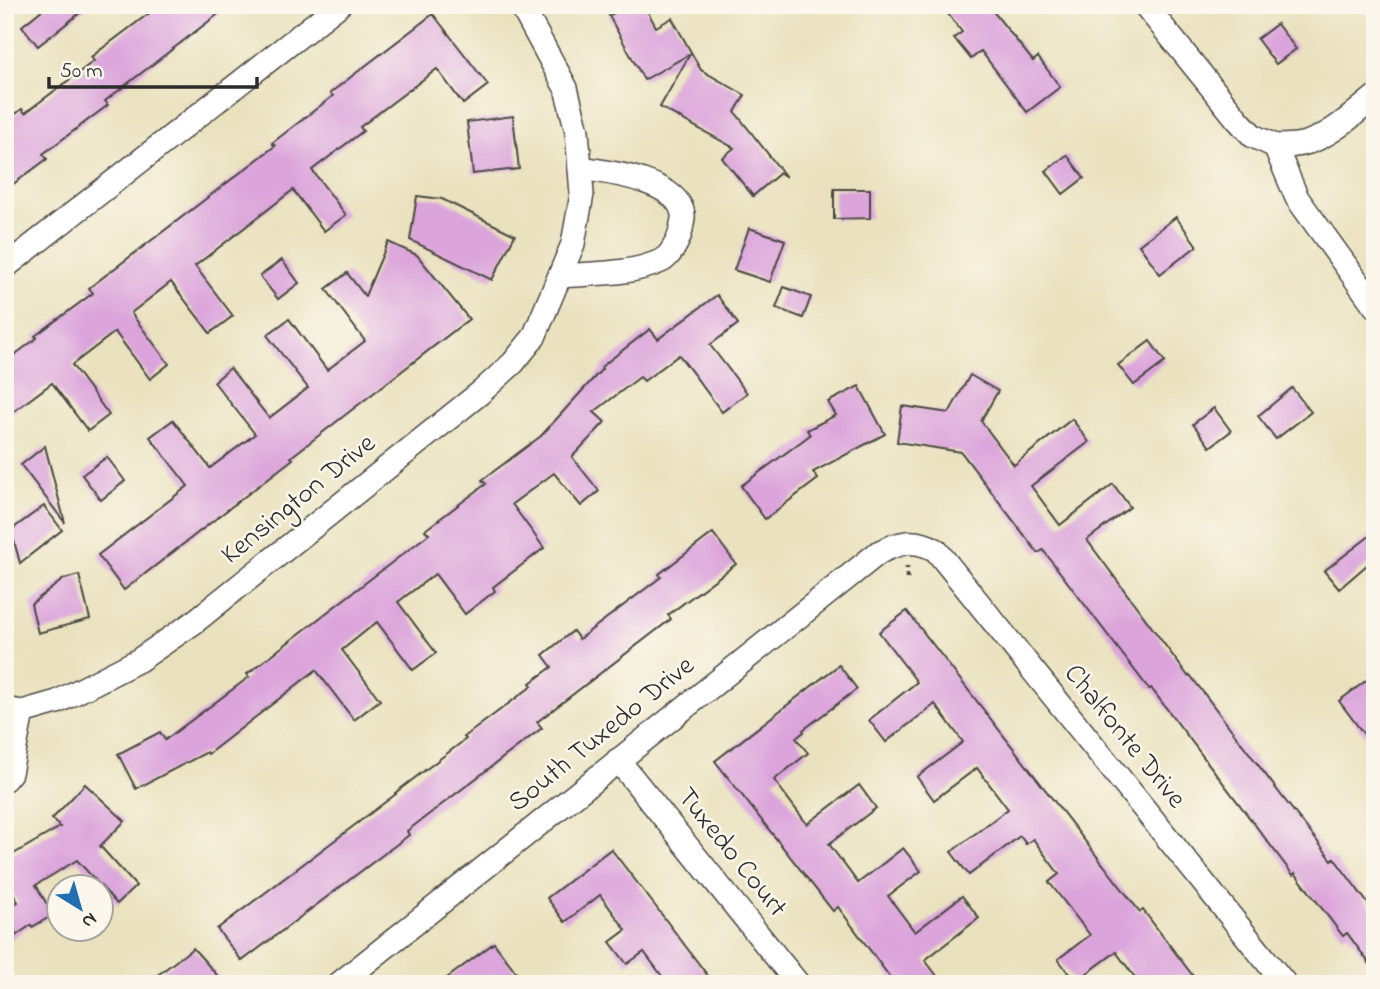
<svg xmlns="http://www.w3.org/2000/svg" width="1380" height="989" font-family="'Indie Flower',sans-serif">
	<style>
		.building { fill: #dba4db }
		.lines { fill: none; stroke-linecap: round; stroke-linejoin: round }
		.street-casing { stroke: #484641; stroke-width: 26 }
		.path { stroke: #484641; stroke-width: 4.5; stroke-dasharray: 5 5; stroke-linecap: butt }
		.street { stroke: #fff; stroke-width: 23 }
		.labels { text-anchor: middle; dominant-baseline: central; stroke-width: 5; stroke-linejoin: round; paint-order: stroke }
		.street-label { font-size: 28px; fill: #2b2b2b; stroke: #fbf7ec }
	</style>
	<rect width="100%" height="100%" fill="#fbf7ec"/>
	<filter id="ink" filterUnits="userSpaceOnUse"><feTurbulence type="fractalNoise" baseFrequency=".0143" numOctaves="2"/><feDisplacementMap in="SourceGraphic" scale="14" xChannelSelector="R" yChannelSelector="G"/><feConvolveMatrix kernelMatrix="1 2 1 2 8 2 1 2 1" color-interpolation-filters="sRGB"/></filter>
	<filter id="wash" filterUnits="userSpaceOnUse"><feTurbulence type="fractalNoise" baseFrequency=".00686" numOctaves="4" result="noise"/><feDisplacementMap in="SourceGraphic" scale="28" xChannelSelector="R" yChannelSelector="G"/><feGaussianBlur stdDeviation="1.57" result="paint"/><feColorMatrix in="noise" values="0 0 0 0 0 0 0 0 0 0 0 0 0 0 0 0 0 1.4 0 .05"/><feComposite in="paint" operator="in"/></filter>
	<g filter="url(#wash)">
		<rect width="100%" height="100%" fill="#eae2bf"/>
		<g id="blocks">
			<g class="building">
				<polygon points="48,5 90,5 38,46 22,26"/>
				<polygon points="160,5 230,5 105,101 108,105 43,154 47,159 5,190 5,122 22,109 25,113 94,61 91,57"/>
				<polygon points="628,5 644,5 656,27 672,18 701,70 745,95 735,112 786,177 780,173 753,196 722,158 734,148 660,107 690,54 644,80 609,16"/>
				<polygon points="941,5 988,5 1033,61 1038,57 1060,87 1027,112 981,51 971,59 954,38 962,32"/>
				<polygon points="433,14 488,85 463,104 437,69 360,127 363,131 312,170 346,215 324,231 293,190 195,266 233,316 210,333 171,282 131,313 169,364 150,379 115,332 72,365 109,415 88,431 52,383 5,418 5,362 37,338 35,336 93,293 89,288 275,146 272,143 333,96 330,93"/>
				<polygon points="1277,24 1296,49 1276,64 1257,39"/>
				<polygon points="513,116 519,169 473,174 467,122"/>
				<polygon points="1067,155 1084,178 1063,194 1046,171"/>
				<polygon points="834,189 870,189 870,218 834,219"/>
				<polygon points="417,196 442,199 515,235 492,280 410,240"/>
				<polygon points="1176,217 1197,246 1160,274 1139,245"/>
				<polygon points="749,228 785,240 770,282 734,270"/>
				<polygon points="388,242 417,255 469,319 291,457 293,459 124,590 98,555 188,486 150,437 173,420 210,468 255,434 214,382 230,368 269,418 308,388 267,335 289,319 327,370 365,341 326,289 347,273 365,296"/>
				<polygon points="282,260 299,283 278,299 260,276"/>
				<polygon points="784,287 811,297 803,318 776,308"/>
				<polygon points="717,295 738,324 710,345 747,393 722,412 679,355 644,381 640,377 594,412 605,422 572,457 599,491 581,506 554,473 512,504 544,548 493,587 495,591 465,614 435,574 398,602 436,653 413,670 377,622 342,650 380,700 354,720 316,670 208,754 207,752 136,789 118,754 160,732 165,740 249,677 247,674 429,534 425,530 486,484 482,480 541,436 602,369 601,367 650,329 658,339"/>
				<polygon points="1150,341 1165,362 1134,385 1118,365"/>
				<polygon points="970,375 998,391 981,421 1014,465 1072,419 1089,442 1031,486 1060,525 1113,484 1130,507 1087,540 1188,676 1190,675 1284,799 1332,860 1334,858 1375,913 1375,971 1347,933 1343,936 1295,873 1293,875 1151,688 1149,689 1043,550 1038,553 961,452 897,442 902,406 949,413"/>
				<polygon points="859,386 885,434 813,472 818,479 765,519 741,486 810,435 807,430 836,415 828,402"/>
				<polygon points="1292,388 1311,412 1276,439 1258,416"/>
				<polygon points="1214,408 1231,431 1210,447 1193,424"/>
				<polygon points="45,446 65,523 21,465"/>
				<polygon points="107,457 125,481 101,500 82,475"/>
				<polygon points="44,506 62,530 20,563 11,530"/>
				<polygon points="1375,532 1375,558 1339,589 1324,571"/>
				<polygon points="713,533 736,564 668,615 671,619 537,722 542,728 407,831 409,835 242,961 217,929 396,794 395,793 466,739 464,737 532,686 530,683 552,667 543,655 573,631 579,639 661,577 659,574"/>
				<polygon points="79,575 90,619 38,633 31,604 64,579"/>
				<polygon points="907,611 1140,912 1143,910 1199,984 1140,984 1116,952 1075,982 1058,959 1090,935 1049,882 1059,874 1033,839 1026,844 1020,836 969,875 951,852 1008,809 977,768 934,800 917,777 963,742 935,704 886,742 869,720 917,682 879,632"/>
				<polygon points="839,665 857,689 803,730 804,732 796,738 808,753 774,780 807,824 859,785 876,808 829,844 858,883 903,848 921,871 888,896 915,932 962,896 979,918 925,960 943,984 895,984 838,907 833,911 715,761"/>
				<polygon points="1375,674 1375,749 1339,701"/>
				<polygon points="85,784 125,821 100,846 136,886 117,904 77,860 36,885 53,915 32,927 31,925 5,943 5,910 18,902 5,881 5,859 60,827 52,819"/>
				<polygon points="611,849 656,907 714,984 668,984 644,952 627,964 610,942 626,930 600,895 565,922 547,898"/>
				<polygon points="494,943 525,984 439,984"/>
				<polygon points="193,948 225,984 146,984"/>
			</g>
		</g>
	</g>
	<g filter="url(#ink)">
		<use href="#blocks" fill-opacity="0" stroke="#484641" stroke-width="2"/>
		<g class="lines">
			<g class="street-casing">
				<g id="street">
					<polyline points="1145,5 1238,120 1253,136 1275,146 1297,198 1375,306"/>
					<path d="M1275 146C1286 146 1298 146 1309 142 1333 134 1356 112 1375 97"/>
					<polyline points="5,267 339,5"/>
					<path d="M560 276C594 273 630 275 661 261 670 257 679 240 681 230 681 226 684 219 683 214 677 180 607 172 580 168"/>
					<polyline points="5,709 22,712 57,702 139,660 193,623 480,393 513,363 534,337 573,244 582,194 577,131 566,88 521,5"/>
					<polyline points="618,760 798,984"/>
					<polyline points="5,779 10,773 22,712"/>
					<path d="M339 984 878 553C899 542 915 538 936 550L1285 984"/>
				</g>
			</g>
			<polyline class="path" points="907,579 907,566"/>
			<use href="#street" class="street"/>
		</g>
	</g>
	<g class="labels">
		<g class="street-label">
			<text transform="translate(299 500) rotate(-39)">Kensington Drive</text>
			<text transform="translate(602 735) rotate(-39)">South Tuxedo Drive</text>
			<text transform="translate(1124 737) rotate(51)">Chalfonte Drive</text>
			<text transform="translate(731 853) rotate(51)">Tuxedo Court</text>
		</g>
	</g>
	<rect width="1380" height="989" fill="none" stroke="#fbf7ec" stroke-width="28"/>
	<g transform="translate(80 908) rotate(143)"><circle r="33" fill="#fbf7ec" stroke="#a8a59f" stroke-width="2"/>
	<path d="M0-5L12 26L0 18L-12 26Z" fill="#1f6fb2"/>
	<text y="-10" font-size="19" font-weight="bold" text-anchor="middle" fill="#2b2b2b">N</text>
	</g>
	<path d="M49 77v10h208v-10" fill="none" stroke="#2b2b2b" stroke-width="3.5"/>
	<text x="60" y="77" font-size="21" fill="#2b2b2b" stroke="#fbf7ec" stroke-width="5" paint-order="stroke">50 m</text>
</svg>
